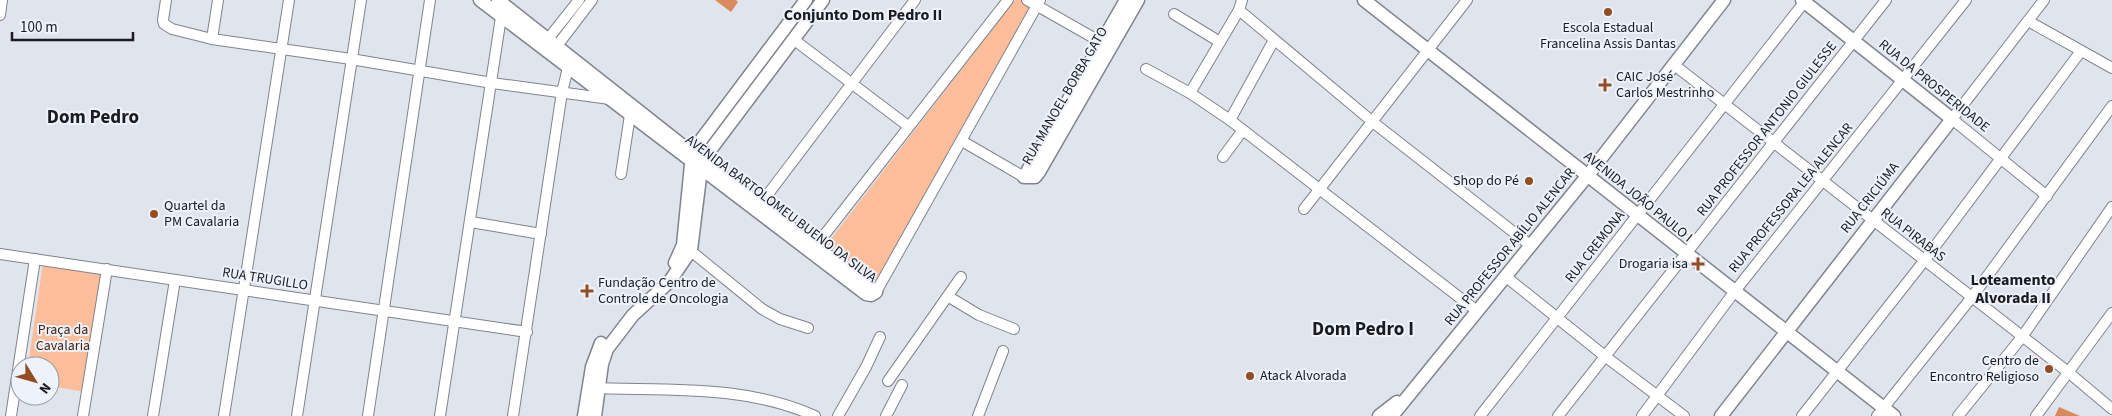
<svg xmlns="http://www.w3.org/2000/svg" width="2112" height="416" font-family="'Source Sans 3',sans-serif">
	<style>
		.green { fill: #fbbd9a }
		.forest { fill: #d78a5d }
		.water { fill: #d98b5e }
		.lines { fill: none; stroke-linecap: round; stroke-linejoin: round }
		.minor-casing { stroke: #80848c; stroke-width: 12 }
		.tertiary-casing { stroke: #80848c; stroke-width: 15 }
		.minor { stroke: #fff; stroke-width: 10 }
		.tertiary { stroke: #fff; stroke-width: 12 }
		.poi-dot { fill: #924e22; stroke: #edf2fb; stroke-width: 2 }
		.labels { text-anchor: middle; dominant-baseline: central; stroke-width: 4; stroke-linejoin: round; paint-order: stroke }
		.poi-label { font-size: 14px; fill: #1a1c1f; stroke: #edf2fb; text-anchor: start }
		.street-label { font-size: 14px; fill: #1a1c1f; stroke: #edf2fb }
		.park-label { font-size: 14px; fill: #442511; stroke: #edf2fb }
		.quarter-label { font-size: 16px; font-weight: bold; fill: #1a1c1f; stroke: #edf2fb }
		.district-label { font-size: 19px; font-weight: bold; fill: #1a1c1f; stroke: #edf2fb }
	</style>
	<rect width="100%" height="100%" fill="#e0e4ed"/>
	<g class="green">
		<polygon points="1015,0 1036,0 873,286 824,248"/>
		<polygon points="43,263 102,271 86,392 50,386 50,366 28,366"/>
	</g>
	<polygon class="forest" points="2059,407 2080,416 2055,416"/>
	<polygon class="water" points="715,0 736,0 738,2 731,12"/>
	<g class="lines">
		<g class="minor-casing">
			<g id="minor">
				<polyline points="166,0 163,20 164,24 172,29 212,39 351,59 492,83 610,99"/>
				<polyline points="1027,0 1108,46"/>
				<polyline points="2044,0 1952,119 2047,196"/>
				<polyline points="1239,10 1374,123 1530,245"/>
				<polyline points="1174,14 1220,42"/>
				<polyline points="0,15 2,0"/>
				<polyline points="2028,21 2112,68"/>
				<polyline points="212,39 218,0"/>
				<polyline points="793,39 908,126"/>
				<polyline points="544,44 579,0"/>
				<polyline points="553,51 592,0"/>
				<polyline points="1673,64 2068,372 2112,409"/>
				<polyline points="1146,69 1190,93 1230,120 1477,311"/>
				<polyline points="1190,93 1239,10 1242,0"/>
				<polyline points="1230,120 1274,40"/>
				<polyline points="962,141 1024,177"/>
				<polyline points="1223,157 1243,130"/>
				<polyline points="621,174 630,115"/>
				<polyline points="1304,209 1467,0"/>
				<polyline points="756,210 915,0"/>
				<polyline points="471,222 541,234"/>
				<polyline points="686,247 762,309 780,319 808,328"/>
				<polyline points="811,252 1008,0"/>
				<polyline points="0,254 527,332"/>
				<polyline points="1505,276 1606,357 1684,416"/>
				<polyline points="876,292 1040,0"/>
				<polyline points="949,297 979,315 1014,329"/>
				<polyline points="888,381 961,277"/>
				<path d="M592 388C667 391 744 384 815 416"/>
				<polyline points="11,416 35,259"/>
				<polyline points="83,416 107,269"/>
				<polyline points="153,416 175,280"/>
				<polyline points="224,416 289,0"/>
				<polyline points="297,416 361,0"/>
				<polyline points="368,416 430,0"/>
				<polyline points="440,416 501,17"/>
				<polyline points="513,416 562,92 568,68"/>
				<polyline points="838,416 866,367 880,337"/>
				<polyline points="886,416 902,385"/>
				<polyline points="978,416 1003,351"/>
				<polyline points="1480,416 1806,0"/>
				<polyline points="1558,416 1886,0"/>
				<polyline points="1642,416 1735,291 1966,0"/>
				<polyline points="1802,416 1924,261 2081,51"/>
				<polyline points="1877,416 1972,297 2112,106"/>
				<polyline points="1958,416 2022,337 2112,207"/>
				<polyline points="2036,416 2112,313"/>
			</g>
		</g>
		<g class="tertiary-casing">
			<g id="tertiary">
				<polyline points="480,0 866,294 871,295 876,292 702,161 498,0"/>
				<polyline points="1126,0 1024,177 1035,177 1039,172 1138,0"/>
				<polyline points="1364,0 1894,416"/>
				<polyline points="692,152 806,0"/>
				<polyline points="675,263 683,245 692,155"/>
				<polyline points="584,416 592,367 601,343"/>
				<polyline points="595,416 602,364 607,349 633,315 670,281 691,250 702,161 823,0"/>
				<polyline points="1379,416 1397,402"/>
				<polyline points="1392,416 1588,175 1724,0"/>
				<polyline points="1721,416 1952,119 1802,0"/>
			</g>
		</g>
		<use href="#minor" class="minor"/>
		<use href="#tertiary" class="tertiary"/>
	</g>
	<g class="poi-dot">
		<circle cx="1608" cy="12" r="5"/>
		<path d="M1602.5 77.5h5v5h5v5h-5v5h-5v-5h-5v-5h5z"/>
		<circle cx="1529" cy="181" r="5"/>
		<circle cx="154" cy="214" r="5"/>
		<path d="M1695.5 256.5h5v5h5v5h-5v5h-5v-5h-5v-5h5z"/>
		<path d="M584.5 283.5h5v5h5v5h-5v5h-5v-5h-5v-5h5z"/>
		<circle cx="2049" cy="369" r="5"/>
		<circle cx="1250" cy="376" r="5"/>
	</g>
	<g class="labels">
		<g class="poi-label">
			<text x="1608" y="28" text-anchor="middle">Escola Estadual<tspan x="1608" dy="16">Francelina Assis Dantas</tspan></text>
			<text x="1616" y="77">CAIC José<tspan x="1616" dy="16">Carlos Mestrinho</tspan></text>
			<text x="1519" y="181" text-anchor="end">Shop do Pé</text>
			<text x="164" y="206">Quartel da<tspan x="164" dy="16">PM Cavalaria</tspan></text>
			<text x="1688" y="264" text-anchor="end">Drogaria isa</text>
			<text x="598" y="283">Fundação Centro de<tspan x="598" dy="16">Controle de Oncologia</tspan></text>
			<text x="2039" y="361" text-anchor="end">Centro de<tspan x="2039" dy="16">Encontro Religioso</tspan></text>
			<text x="1260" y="376">Atack Alvorada</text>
		</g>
		<g class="street-label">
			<text transform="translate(1934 86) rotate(39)">RUA DA PROSPERIDADE</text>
			<text transform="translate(1065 96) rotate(-60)">RUA MANOEL BORBA GATO</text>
			<text transform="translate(1767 129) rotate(-52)">RUA PROFESSOR ANTONIO GIULESSE</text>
			<text transform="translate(1638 197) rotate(39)">AVENIDA JOÃO PAULO I</text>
			<text transform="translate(1791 198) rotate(-51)">RUA PROFESSORA LEA ALENCAR</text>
			<text transform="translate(1870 198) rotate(-52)">RUA CRICIÚMA</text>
			<text transform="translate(781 209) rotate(37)">AVENIDA BARTOLOMEU BUENO DA SILVA</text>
			<text transform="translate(1913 235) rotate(38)">RUA PIRABAS</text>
			<text transform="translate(1510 247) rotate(-51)">RUA PROFESSOR ABÍLIO ALENCAR</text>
			<text transform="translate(1595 247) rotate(-52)">RUA CREMONA</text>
			<text transform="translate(265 279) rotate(9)">RUA TRUGILLO</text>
		</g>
		<g class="park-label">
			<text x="63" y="330">Praça da<tspan x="63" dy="16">Cavalaria</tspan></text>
		</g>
		<g class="quarter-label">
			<text x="863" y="15">Conjunto Dom Pedro II</text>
			<text x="2013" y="280">Loteamento<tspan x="2013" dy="18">Alvorada II</tspan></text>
		</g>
		<g class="district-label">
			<text x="93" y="117">Dom Pedro</text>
			<text x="1363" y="329">Dom Pedro I</text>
		</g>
	</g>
	<g transform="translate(35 381) rotate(127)"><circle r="24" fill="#edf2fb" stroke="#999ca3"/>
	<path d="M0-4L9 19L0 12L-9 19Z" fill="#924e22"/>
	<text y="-8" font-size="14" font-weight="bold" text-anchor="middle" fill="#1a1c1f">N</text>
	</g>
	<path d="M12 32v8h121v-8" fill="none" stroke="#1a1c1f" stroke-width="2.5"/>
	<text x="20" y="32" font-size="15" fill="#1a1c1f" stroke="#edf2fb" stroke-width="4" paint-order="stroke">100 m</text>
</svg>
